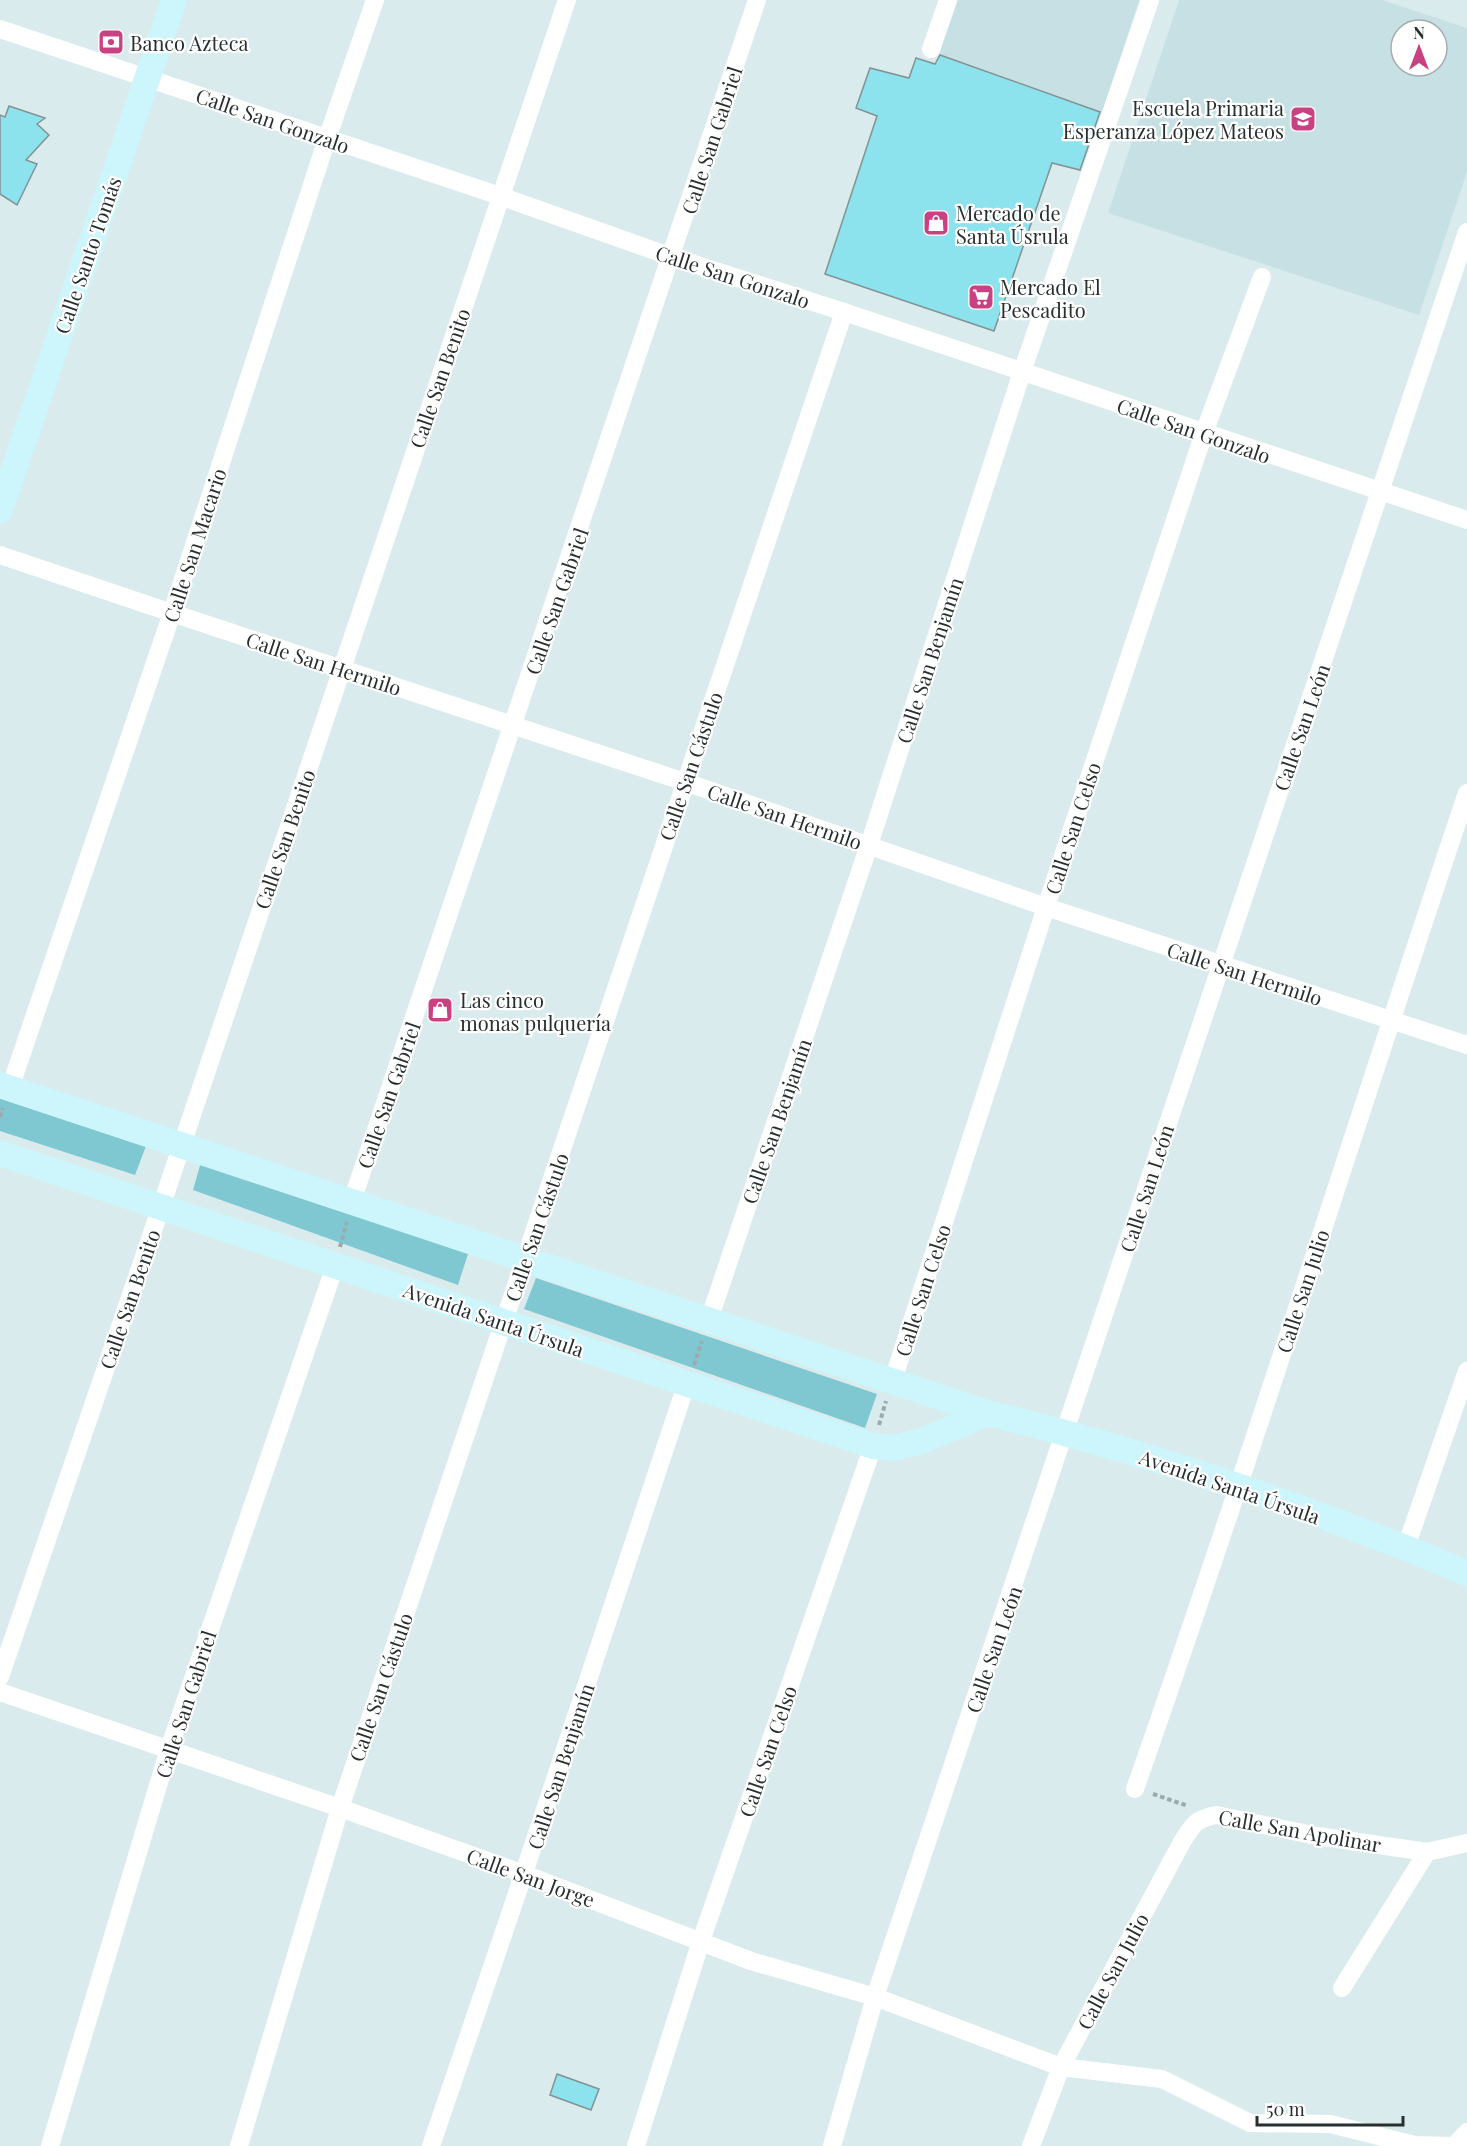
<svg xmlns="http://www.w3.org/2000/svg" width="1467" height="2146" font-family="'Playfair Display',serif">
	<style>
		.built { fill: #c6e0e4; fill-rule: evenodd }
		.green { fill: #80c8d1 }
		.building { fill: #8ce2ed; stroke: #829394; stroke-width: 1.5 }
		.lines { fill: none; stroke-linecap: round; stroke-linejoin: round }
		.path { stroke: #9caaac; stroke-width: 4; stroke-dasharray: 4.5 3; stroke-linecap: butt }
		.street { stroke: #fff; stroke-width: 18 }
		.secondary { stroke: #ccf6fb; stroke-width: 26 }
		.labels { text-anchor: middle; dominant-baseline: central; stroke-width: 4.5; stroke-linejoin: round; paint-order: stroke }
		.poi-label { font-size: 20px; fill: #282f2f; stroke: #fff; text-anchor: start }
		.street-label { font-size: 20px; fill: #282f2f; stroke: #fff }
	</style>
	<rect width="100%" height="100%" fill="#d9ebed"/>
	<g class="built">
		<polygon points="958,0 1139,0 1102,113 939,55"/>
		<path d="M1179 0H1382L1467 28V172L1419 315 1108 213ZM1401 30H1437V66H1401Z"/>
	</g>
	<g class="green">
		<polygon points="0,1098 146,1146 135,1175 0,1131"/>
		<polygon points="201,1162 468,1254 458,1285 193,1190"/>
		<polygon points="536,1278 877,1394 865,1428 524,1309"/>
	</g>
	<g class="building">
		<polygon points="940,55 1100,112 1080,170 1052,163 994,331 825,274 877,116 856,108 870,68 909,78 916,58 935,64"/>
		<polygon points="9,106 45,118 37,124 49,135 26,160 37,164 17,205 0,194 0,115 5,117"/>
		<polygon points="557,2074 599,2089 591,2110 550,2095"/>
	</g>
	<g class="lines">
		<g class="path">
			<polyline points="0,1117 3,1108"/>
			<polyline points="340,1247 347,1222"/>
			<polyline points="694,1365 702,1341"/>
			<polyline points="879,1425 886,1401"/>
			<polyline points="1153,1794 1188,1806"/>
		</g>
		<g class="street">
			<polyline points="0,29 500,196 672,257 844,312 1467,520"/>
			<polyline points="931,49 948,0"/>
			<polyline points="0,555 172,613 685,782 1046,907 1467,1045"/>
			<polyline points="10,1088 172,613 327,139 375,0"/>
			<polyline points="352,1201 757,0"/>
			<polyline points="709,1320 869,845 1022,372 1150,0"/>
			<polyline points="893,1380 1046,907 1204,433 1262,277"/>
			<polyline points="1405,1550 1467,1371"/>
			<polyline points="0,1677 161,1207 567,0"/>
			<polyline points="0,1692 340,1808 524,1874 751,1961 875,1997 1061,2067 1162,2079 1250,2123 1330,2124 1415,2145 1454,2146 1467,2132"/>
			<path d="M1135 1789C1251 1459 1355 1125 1467 793"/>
			<polyline points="1342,1988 1427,1852"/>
			<polyline points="50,2146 169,1749 335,1266"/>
			<polyline points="239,2146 340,1808 844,312"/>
			<polyline points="431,2146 521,1882 686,1385"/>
			<polyline points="636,2146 701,1941 873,1446"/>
			<polyline points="832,2146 875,1997 1467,232"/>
			<path d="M1031 2146 1061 2067 1182 1842C1193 1825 1195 1819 1216 1815L1317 1836 1427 1852 1467 1843"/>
		</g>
		<g class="secondary">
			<polyline points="0,510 174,0"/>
			<path d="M0 1085 988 1413C1151 1453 1311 1508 1467 1573"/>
			<polyline points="0,1153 873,1446 892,1448 919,1442 988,1413"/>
		</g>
	</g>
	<defs>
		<g id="bank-square" transform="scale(1.35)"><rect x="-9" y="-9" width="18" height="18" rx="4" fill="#c84281" stroke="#fff"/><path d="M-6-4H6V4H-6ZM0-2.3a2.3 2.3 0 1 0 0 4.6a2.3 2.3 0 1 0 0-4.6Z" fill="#fff"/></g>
		<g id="school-square" transform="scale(1.35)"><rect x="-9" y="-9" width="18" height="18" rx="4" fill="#c84281" stroke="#fff"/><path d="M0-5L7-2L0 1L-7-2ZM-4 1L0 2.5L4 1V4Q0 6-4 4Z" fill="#fff"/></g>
		<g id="shop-square" transform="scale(1.35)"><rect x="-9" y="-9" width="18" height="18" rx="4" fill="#c84281" stroke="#fff"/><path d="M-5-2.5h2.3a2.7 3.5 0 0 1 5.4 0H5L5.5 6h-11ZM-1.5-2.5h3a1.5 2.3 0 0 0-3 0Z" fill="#fff"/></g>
		<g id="supermarket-square" transform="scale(1.35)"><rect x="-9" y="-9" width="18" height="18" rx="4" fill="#c84281" stroke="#fff"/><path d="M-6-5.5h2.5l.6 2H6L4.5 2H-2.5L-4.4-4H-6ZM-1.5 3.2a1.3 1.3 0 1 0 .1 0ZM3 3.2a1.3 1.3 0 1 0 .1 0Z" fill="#fff"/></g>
	</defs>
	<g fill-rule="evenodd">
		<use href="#bank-square" x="111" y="42"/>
		<use href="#school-square" x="1303" y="119"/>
		<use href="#shop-square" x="936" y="223"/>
		<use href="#supermarket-square" x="981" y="297"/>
		<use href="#shop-square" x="440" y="1010"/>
	</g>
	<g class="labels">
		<g class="poi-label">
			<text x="130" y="42">Banco Azteca</text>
			<text x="1284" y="107" text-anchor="end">Escuela Primaria<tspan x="1284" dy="23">Esperanza López Mateos</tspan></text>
			<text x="956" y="212">Mercado de<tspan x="956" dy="23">Santa Úsrula</tspan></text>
			<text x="1000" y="286">Mercado El<tspan x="1000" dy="23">Pescadito</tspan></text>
			<text x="460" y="999">Las cinco<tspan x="460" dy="23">monas pulquería</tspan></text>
		</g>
		<g class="street-label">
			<text transform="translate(273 120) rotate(19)">Calle San Gonzalo</text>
			<text transform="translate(711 140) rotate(-72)">Calle San Gabriel</text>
			<text transform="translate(87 255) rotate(-71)">Calle Santo Tomás</text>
			<text transform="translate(733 276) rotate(18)">Calle San Gonzalo</text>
			<text transform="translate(439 378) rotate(-71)">Calle San Benito</text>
			<text transform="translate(1194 430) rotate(19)">Calle San Gonzalo</text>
			<text transform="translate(194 545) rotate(-72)">Calle San Macario</text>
			<text transform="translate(556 601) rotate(-71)">Calle San Gabriel</text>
			<text transform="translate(929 660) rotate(-72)">Calle San Benjamín</text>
			<text transform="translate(324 663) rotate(18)">Calle San Hermilo</text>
			<text transform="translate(1301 727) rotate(-71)">Calle San León</text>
			<text transform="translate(690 766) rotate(-71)">Calle San Cástulo</text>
			<text transform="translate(785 816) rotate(19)">Calle San Hermilo</text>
			<text transform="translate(1072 828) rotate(-72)">Calle San Celso</text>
			<text transform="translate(284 839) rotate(-71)">Calle San Benito</text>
			<text transform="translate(1245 973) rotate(18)">Calle San Hermilo</text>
			<text transform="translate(388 1095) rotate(-71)">Calle San Gabriel</text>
			<text transform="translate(776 1121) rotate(-71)">Calle San Benjamín</text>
			<text transform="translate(1146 1188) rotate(-72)">Calle San León</text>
			<text transform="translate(536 1227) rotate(-71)">Calle San Cástulo</text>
			<text transform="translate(922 1290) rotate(-72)">Calle San Celso</text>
			<text transform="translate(1302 1291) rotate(-72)">Calle San Julio</text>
			<text transform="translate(129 1299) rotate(-71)">Calle San Benito</text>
			<text transform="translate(494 1319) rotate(19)">Avenida Santa Úrsula</text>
			<text transform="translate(1230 1486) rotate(19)">Avenida Santa Úrsula</text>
			<text transform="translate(993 1649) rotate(-71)">Calle San León</text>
			<text transform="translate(380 1687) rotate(-71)">Calle San Cástulo</text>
			<text transform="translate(185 1704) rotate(-72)">Calle San Gabriel</text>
			<text transform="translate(767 1751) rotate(-71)">Calle San Celso</text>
			<text transform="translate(560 1766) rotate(-72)">Calle San Benjamín</text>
			<text transform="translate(1300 1830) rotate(10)">Calle San Apolinar</text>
			<text transform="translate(531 1877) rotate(20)">Calle San Jorge</text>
			<text transform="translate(1112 1971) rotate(-62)">Calle San Julio</text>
		</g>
	</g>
	<g transform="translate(1419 48)"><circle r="28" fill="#ffffff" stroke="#a9acac" stroke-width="1.5"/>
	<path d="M0-4.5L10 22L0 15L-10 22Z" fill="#c84281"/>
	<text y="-9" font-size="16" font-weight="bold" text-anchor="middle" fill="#282f2f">N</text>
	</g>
	<path d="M1257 2116v9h146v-9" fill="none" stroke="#282f2f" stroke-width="3"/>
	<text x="1266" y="2116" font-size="18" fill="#282f2f" stroke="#ffffff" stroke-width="4.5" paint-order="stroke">50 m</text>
</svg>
